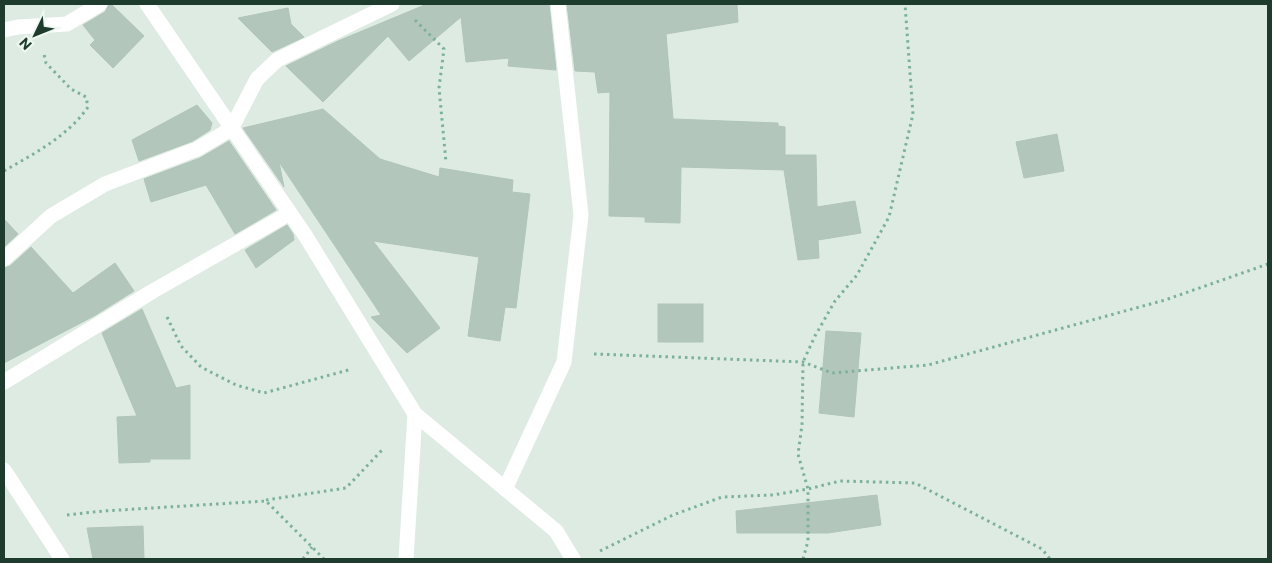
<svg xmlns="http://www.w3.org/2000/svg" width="1272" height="563" font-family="Commissioner,sans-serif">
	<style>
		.building { fill: #b3c6bb; stroke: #b0c5b8 }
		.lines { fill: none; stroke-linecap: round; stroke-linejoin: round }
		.path { stroke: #7bb297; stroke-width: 3; stroke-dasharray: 2.5 4; stroke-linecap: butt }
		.street { stroke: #fff; stroke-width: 15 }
	</style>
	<rect width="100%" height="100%" fill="#deebe3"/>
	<g class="building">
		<polygon points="109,4 111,4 144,36 113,68 90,45 95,40 83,25 105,12"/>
		<polygon points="427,4 549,4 556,70 508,66 509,58 466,62 461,17 409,61 388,36 323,102 286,66 338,41"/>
		<polygon points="567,4 737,4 738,22 666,34 673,119 778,123 778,126 785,127 785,155 816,155 817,207 855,201 861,233 818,240 819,258 798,260 784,170 681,167 680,223 645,222 645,217 609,216 610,92 598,93 595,72 575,71"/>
		<polygon points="288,8 291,24 304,37 272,52 238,18"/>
		<polygon points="197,105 212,123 210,130 193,141 139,161 132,140"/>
		<polygon points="323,109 380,159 439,177 440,168 513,180 512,192 530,194 516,308 505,307 500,341 468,336 479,257 373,241 440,328 407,353 371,317 381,315 279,162 284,187 243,128"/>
		<polygon points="1057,134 1064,171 1024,178 1016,142"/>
		<polygon points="229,141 276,210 235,234 206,185 151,202 144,179 200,158"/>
		<polygon points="4,219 18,234 4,247"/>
		<polygon points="287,225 293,234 294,240 256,268 245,250"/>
		<polygon points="31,247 73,293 115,263 134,291 94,316 4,363 4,268 10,266"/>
		<rect x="658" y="304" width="45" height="38"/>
		<polygon points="142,309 176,388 190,385 190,459 150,459 150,462 119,463 117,417 137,416 102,333"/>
		<polygon points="826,331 861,333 854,417 819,413"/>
		<polygon points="877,495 881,525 828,533 737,533 736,511"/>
		<polygon points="143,526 144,559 93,559 87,528"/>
	</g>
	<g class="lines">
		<g class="path">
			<polyline points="415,20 444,49 439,88 446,162"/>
			<path d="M4 171C35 153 67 137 88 107L86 97 71 89 46 63 44 54"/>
			<polyline points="167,317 181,346 201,367 236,385 264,393 352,369"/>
			<polyline points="594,354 803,362 832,373 928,365 1165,300 1268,264"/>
			<polyline points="266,500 346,488 384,448"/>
			<polyline points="67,515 103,511 266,501 324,559"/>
			<polyline points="600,551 673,515 722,497 773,495 808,489 840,481 915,483 1042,549 1050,559"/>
			<polyline points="303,559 312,547"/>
			<polyline points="803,559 808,541 808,489 798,454 802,425 803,362 815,336 835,301 857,275 889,217 913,114 905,4"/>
		</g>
		<g class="street">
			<polyline points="147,4 305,235 415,414 556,531 573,559"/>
			<polyline points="4,30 18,27 67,24 100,4"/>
			<polyline points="4,259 51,216 105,184 197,149 231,129 257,79 277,60 392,4"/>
			<polyline points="4,382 153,291 290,213"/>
			<polyline points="4,470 62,559"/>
			<polyline points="505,489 564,362 581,215 558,4"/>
			<polyline points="406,559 415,414"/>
		</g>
	</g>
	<rect width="1272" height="563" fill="none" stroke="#1e3c2e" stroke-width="10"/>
	<g transform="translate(35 35) rotate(227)" stroke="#eef7f1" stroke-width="4" paint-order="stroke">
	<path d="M0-4L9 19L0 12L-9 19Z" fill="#1e3c2e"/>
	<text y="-8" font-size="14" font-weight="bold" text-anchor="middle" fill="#1e3c2e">N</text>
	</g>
</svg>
